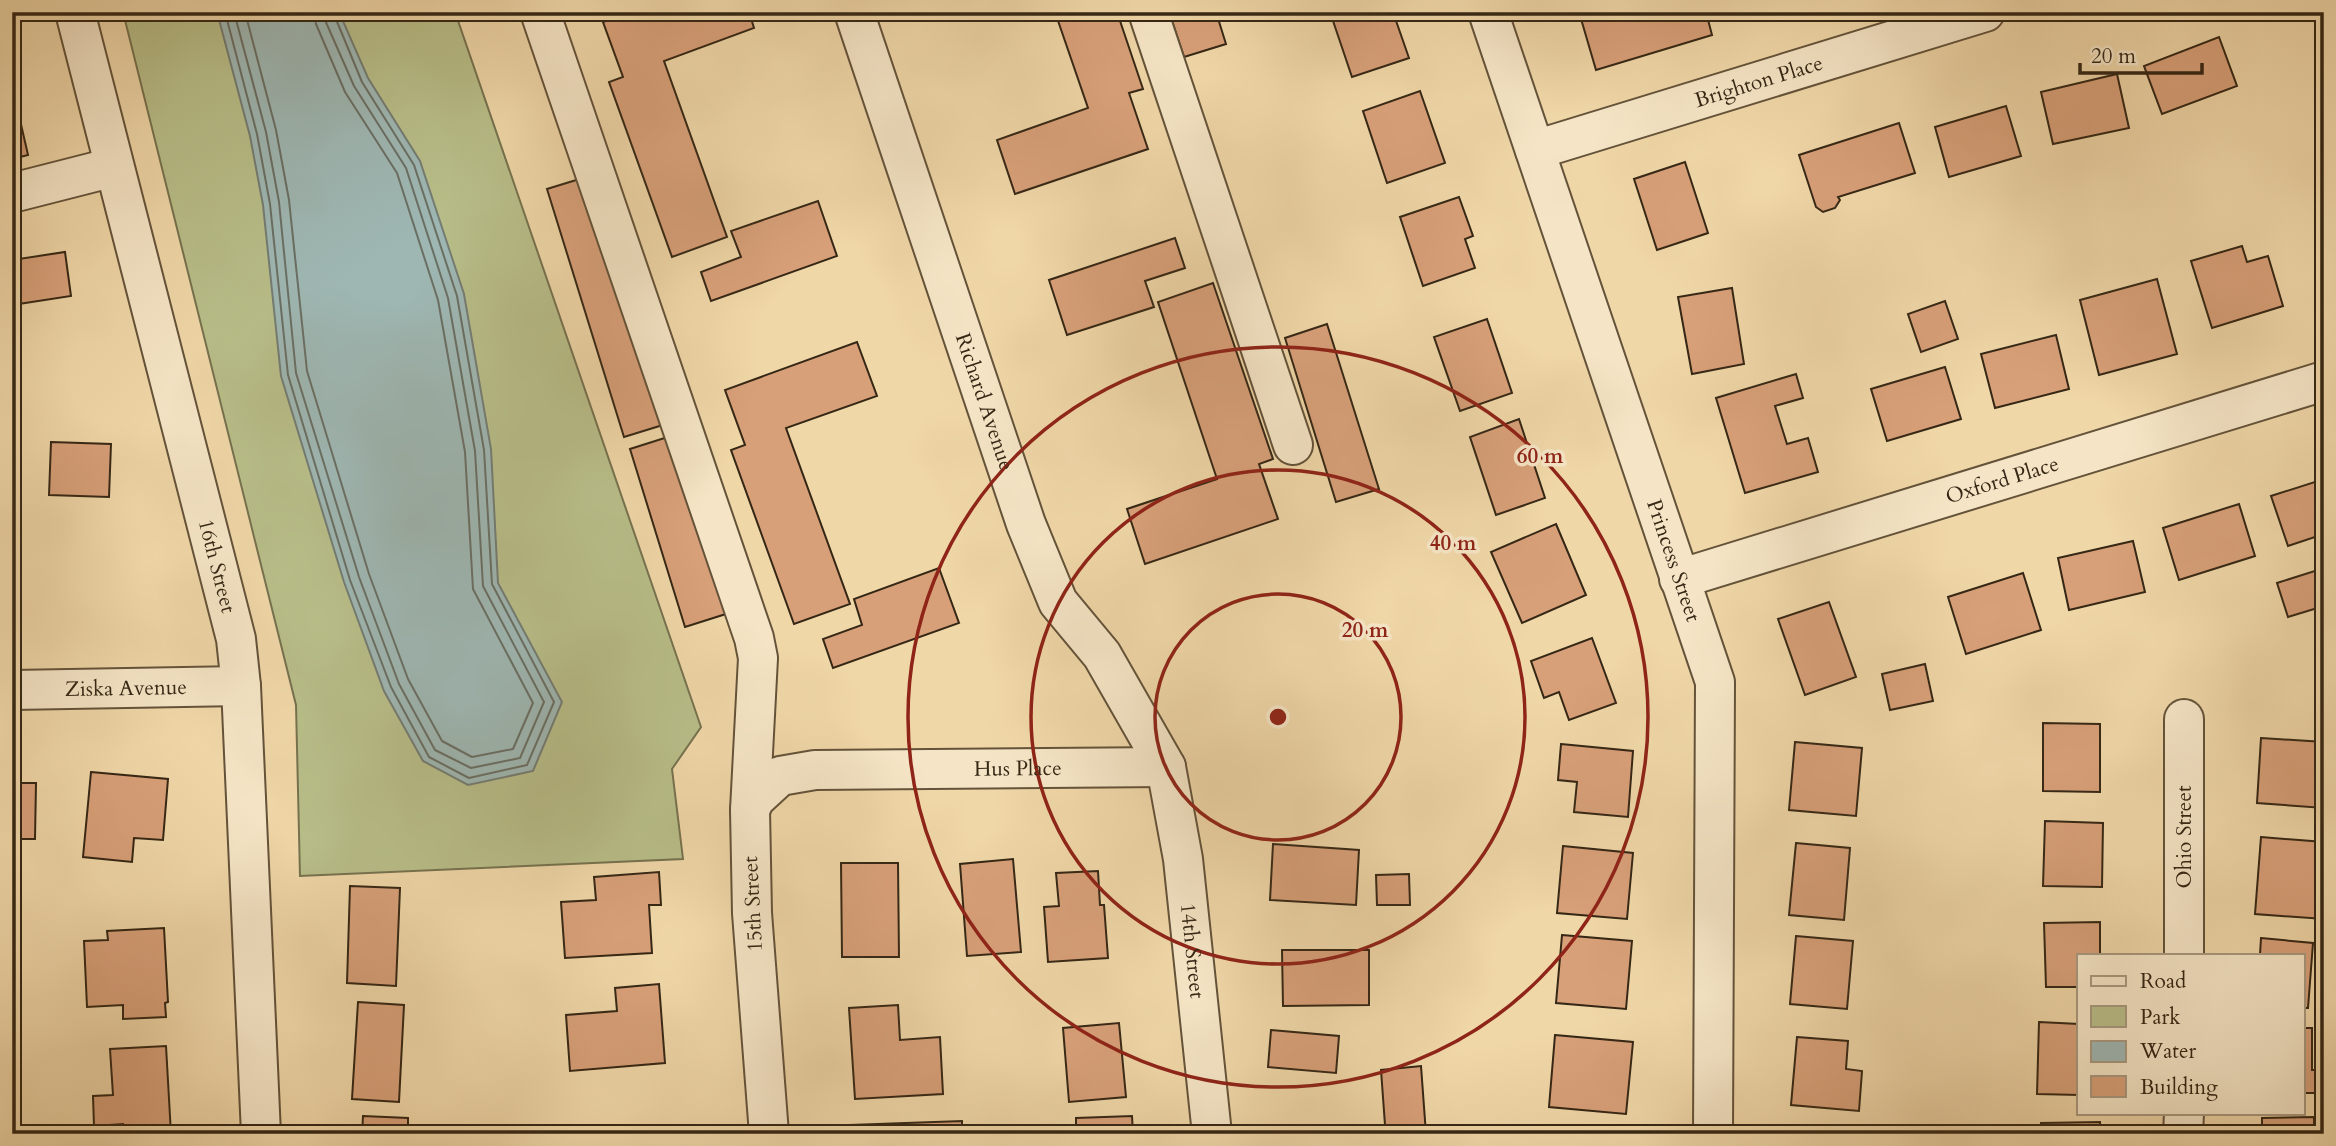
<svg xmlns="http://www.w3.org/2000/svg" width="2336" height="1146" font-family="Cardo,serif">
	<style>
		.green { fill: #b8be89; stroke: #76724f; stroke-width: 2 }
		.water { fill: #9eb7b3; stroke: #747d74; stroke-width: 2 }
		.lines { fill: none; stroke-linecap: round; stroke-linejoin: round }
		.shore { stroke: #6a6f64; stroke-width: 2 }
		.building { fill: #d8a079; stroke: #352715; stroke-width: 2 }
		.minor-casing { stroke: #64533a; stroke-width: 42 }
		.minor { stroke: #f5e5c6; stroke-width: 38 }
		.ring { fill: none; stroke: #8f2418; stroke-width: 3.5 }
		.labels { text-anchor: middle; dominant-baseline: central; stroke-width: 7; stroke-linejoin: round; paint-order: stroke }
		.street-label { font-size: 21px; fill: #352715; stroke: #f5e5c6 }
		.centre { fill: #8f2418; stroke: #f5e5c6; stroke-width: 3.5 }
		.ring-label { font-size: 21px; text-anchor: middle; font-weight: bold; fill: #8f2418; stroke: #f5e5c6; stroke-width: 7; stroke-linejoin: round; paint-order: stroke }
	</style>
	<rect width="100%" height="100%" fill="#f0d7a8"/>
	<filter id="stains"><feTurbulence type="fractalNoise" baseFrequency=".00286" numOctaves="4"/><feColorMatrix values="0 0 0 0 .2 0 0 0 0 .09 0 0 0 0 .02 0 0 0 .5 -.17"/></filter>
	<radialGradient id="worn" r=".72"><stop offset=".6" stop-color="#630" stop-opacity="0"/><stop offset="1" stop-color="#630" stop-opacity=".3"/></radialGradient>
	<polygon class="green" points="123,12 455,12 701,727 672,769 683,859 300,876 296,705"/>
	<polygon class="water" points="217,12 339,12 368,78 420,161 464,294 491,449 498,583 562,702 533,771 468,785 423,761 384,691 344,582 281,376 263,205 250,136"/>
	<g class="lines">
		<g class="shore">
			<polyline points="225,12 257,134 270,204 288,375 350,580 391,687 429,757 469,778 527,765 554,702 492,584 484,450 457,296 414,165 362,82 333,12"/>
			<polyline points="234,12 266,132 279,202 296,373 359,577 399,684 435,750 471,768 520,758 544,702 483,586 475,451 448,298 406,168 354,86 325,20 324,12"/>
			<polyline points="245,12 276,130 289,200 307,371 369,574 408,679 442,741 472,757 513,749 533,703 473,589 465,452 438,300 397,173 345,92 316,24 314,12"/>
		</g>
	</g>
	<g class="building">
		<polygon points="630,12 749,12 754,28 664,61 727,237 672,257 609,82 623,77 603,22"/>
		<polygon points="1055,12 1117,12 1143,89 1129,93 1148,149 1015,194 997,140 1088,108"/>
		<polygon points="1169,12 1216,12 1226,44 1184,57"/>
		<polygon points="1330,12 1387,12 1388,17 1394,15 1409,58 1352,77"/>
		<polygon points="1579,12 1706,12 1712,35 1596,70"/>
		<polygon points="1726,12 1751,12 1728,19"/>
		<polygon points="2219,37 2237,86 2162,114 2144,66"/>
		<polygon points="2117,74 2129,128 2053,144 2041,92"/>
		<polygon points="1420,91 1445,163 1387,183 1363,111"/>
		<polygon points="15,98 28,155 12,159 12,99"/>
		<polygon points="2006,106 2021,156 1949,177 1935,127"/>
		<polygon points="1899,123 1915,173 1838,197 1840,200 1835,208 1823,212 1816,207 1799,155"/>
		<polygon points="1685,162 1708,233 1657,250 1634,179"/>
		<polygon points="586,177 666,424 624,437 547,189"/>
		<polygon points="1459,197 1473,236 1465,239 1475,268 1423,286 1400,217"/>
		<polygon points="818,201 837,256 711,301 701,272 741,257 731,231"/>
		<polygon points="1175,238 1185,268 1145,281 1154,307 1067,335 1049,280"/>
		<polygon points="2242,246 2247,262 2268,256 2283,306 2212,328 2191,261"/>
		<polygon points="65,252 71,296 12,305 12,260"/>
		<polygon points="2157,279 2177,354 2099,375 2080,300"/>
		<polygon points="1213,283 1273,459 1259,464 1278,519 1145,564 1127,509 1217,479 1158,302"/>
		<polygon points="1732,288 1744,364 1692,374 1678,297"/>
		<polygon points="1945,301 1958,339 1921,352 1908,314"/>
		<polygon points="1487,319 1512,393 1460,411 1434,337"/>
		<polygon points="1327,324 1379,489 1336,502 1285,338"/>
		<polygon points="2056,335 2069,389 1995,408 1981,354"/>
		<polygon points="857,342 877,396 786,428 850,604 794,624 731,450 745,445 725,390"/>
		<polygon points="1945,367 1961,419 1887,441 1871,389"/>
		<polygon points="1796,374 1803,398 1775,406 1787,444 1808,438 1818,472 1745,493 1716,398"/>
		<polygon points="1519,419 1545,498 1496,515 1470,437"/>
		<polygon points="674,435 729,613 685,627 630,449"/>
		<polygon points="51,442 111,444 109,497 49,495"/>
		<polygon points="2324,479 2324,534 2288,546 2271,496"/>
		<polygon points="2239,504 2255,556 2179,580 2163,528"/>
		<polygon points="1556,524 1586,595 1522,623 1491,552"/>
		<polygon points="2133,541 2145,592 2069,610 2058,558"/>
		<polygon points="939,568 959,623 833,668 823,639 862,625 854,599"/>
		<polygon points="2324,568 2324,606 2288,617 2277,583"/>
		<polygon points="2023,573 2041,630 1966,654 1948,597"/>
		<polygon points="1829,602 1856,677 1805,695 1778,619"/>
		<polygon points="1592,638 1616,703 1569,720 1559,692 1544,698 1531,661"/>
		<polygon points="1925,664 1933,701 1890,710 1882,674"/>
		<polygon points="2043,723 2100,724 2100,792 2043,791"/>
		<polygon points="2261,738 2324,742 2324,808 2257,803"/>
		<polygon points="1795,742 1862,748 1856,816 1789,810"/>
		<polygon points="1561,744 1633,751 1628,817 1574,812 1577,782 1558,780"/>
		<polygon points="91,772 168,779 163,840 134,838 132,862 83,857"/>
		<polygon points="12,783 36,783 35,839 12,839"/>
		<polygon points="2045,821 2103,823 2102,887 2043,886"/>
		<polygon points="2261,837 2324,842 2324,919 2255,914"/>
		<polygon points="1796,843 1850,848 1844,920 1789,915"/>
		<polygon points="1273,844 1359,850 1356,905 1270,900"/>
		<polygon points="1563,846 1633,853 1627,919 1557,913"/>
		<polygon points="1013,859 1021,952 967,956 960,864"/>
		<polygon points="841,863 898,863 899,957 842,957"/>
		<polygon points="1098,871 1100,905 1104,905 1108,958 1048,962 1044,907 1059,906 1056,873"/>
		<polygon points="659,872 661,905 649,905 652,953 565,958 561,902 596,900 594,877"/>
		<polygon points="1409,874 1410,905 1377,905 1376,875"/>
		<polygon points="350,886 400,888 396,986 347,983"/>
		<polygon points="2100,922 2100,955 2079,955 2079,987 2046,987 2044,923"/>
		<polygon points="164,928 168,1002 165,1003 166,1017 123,1019 123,1005 87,1007 84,941 108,940 107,931"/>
		<polygon points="1562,935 1632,941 1626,1009 1556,1003"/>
		<polygon points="1796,936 1853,941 1847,1009 1790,1004"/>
		<polygon points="2261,938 2313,943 2308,1008 2303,1008 2303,955 2260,955"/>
		<polygon points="1282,950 1369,950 1369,1005 1283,1006"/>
		<polygon points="659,984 665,1063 570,1071 566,1015 617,1011 615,988"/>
		<polygon points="358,1002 404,1005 399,1102 352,1099"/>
		<polygon points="898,1005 900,1040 940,1037 943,1094 855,1099 849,1008"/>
		<polygon points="2039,1022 2079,1024 2079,1095 2037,1094"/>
		<polygon points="1119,1023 1126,1097 1069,1102 1063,1028"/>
		<polygon points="2303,1028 2312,1028 2312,1070 2324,1070 2324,1093 2303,1093"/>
		<polygon points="1271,1030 1339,1036 1336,1073 1268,1067"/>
		<polygon points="1555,1035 1633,1042 1626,1114 1549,1107"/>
		<polygon points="1797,1037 1848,1041 1846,1069 1862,1071 1859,1111 1791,1105"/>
		<polygon points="166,1046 171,1134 124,1134 123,1124 94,1126 93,1096 113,1095 110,1049"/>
		<polygon points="1421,1066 1426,1134 1380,1134 1379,1126 1385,1125 1381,1070"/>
		<polygon points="363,1116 408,1118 408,1134 362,1134"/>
		<polygon points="1132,1116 1133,1134 1076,1134 1076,1118"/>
		<polygon points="2314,1117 2314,1134 2262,1134 2262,1118"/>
		<polygon points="962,1121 962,1134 850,1134 850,1125"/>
		<polygon points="2100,1122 2101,1134 2041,1134 2041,1123"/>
		<polygon points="1566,1129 1623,1134 1565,1134"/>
	</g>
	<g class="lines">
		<g class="minor-casing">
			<g id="minor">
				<path id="s1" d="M75 12 236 639 241 686 261 1134"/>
				<polyline points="540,12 754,638 758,658 750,810"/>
				<path id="s2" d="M854 12 1026 524 1058 602 1102 655 1166 767 1183 859 1212 1134"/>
				<polyline points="1148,12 1293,445"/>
				<path id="s3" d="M1488 12 1715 682 1713 1134"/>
				<path id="s4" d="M1535 150 1985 12"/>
				<polyline points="12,193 114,167"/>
				<path id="s5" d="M1679 579 2324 381"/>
				<path id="s6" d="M12 690 241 686"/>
				<polyline points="2184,955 2184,719"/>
				<path id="s7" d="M769 1134 752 913 750 810 755 799 780 776 815 770 1166 767"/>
				<polyline points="2183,1134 2184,1113"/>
			</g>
		</g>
		<use href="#minor" class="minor"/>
	</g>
	<g class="ring">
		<circle cx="1278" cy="717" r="123"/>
		<circle cx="1278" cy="717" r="247"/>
		<circle cx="1278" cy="717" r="370"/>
	</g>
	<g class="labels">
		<g class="street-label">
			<text stroke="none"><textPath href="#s4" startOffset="234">Brighton Place</textPath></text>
			<text stroke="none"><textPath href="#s2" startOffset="411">Richard Avenue</textPath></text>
			<text stroke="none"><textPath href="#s5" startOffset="338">Oxford Place</textPath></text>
			<text stroke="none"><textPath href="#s3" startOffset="579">Princess Street</textPath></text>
			<text stroke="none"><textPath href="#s1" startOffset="572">16th Street</textPath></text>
			<text stroke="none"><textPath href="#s6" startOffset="114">Ziska Avenue</textPath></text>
			<text stroke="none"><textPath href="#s7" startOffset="609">Hus Place</textPath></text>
			<text transform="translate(2184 837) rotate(-90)">Ohio Street</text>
			<text transform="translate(753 904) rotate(-93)">15th Street</text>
			<text stroke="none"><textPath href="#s2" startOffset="1008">14th Street</textPath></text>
		</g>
	</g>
	<circle cx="1278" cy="717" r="10" class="centre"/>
	<g class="ring-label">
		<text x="1540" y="463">60 m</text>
		<text x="1453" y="550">40 m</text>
		<text x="1365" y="637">20 m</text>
	</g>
	<rect width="2336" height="1146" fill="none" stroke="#f0d7a8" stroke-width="42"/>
	<rect x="14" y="14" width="2308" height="1118" fill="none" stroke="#352715" stroke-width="3.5"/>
	<rect x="21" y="21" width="2294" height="1104" fill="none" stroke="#352715" stroke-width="2"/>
	<rect x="2077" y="954" width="228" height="161" fill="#f5e5c6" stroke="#a8997f" stroke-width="2"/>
	<rect x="2091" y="976" width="35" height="10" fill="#f5e5c6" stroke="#a8997f" stroke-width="2"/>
	<text x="2140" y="988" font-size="21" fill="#352715">Road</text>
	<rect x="2091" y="1006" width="35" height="21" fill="#b8be89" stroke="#a8997f" stroke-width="2"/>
	<text x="2140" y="1024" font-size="21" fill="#352715">Park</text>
	<rect x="2091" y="1041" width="35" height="21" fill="#9eb7b3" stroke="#a8997f" stroke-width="2"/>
	<text x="2140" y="1058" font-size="21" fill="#352715">Water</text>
	<rect x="2091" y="1076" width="35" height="21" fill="#d8a079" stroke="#a8997f" stroke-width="2"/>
	<text x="2140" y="1094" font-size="21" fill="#352715">Building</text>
	<path d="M2080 63v10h122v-10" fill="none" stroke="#352715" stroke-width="3.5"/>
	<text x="2091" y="63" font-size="21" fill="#352715" stroke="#f5e5c6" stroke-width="5" paint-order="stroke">20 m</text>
	<rect width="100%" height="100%" filter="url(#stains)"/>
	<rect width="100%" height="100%" fill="url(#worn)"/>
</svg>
